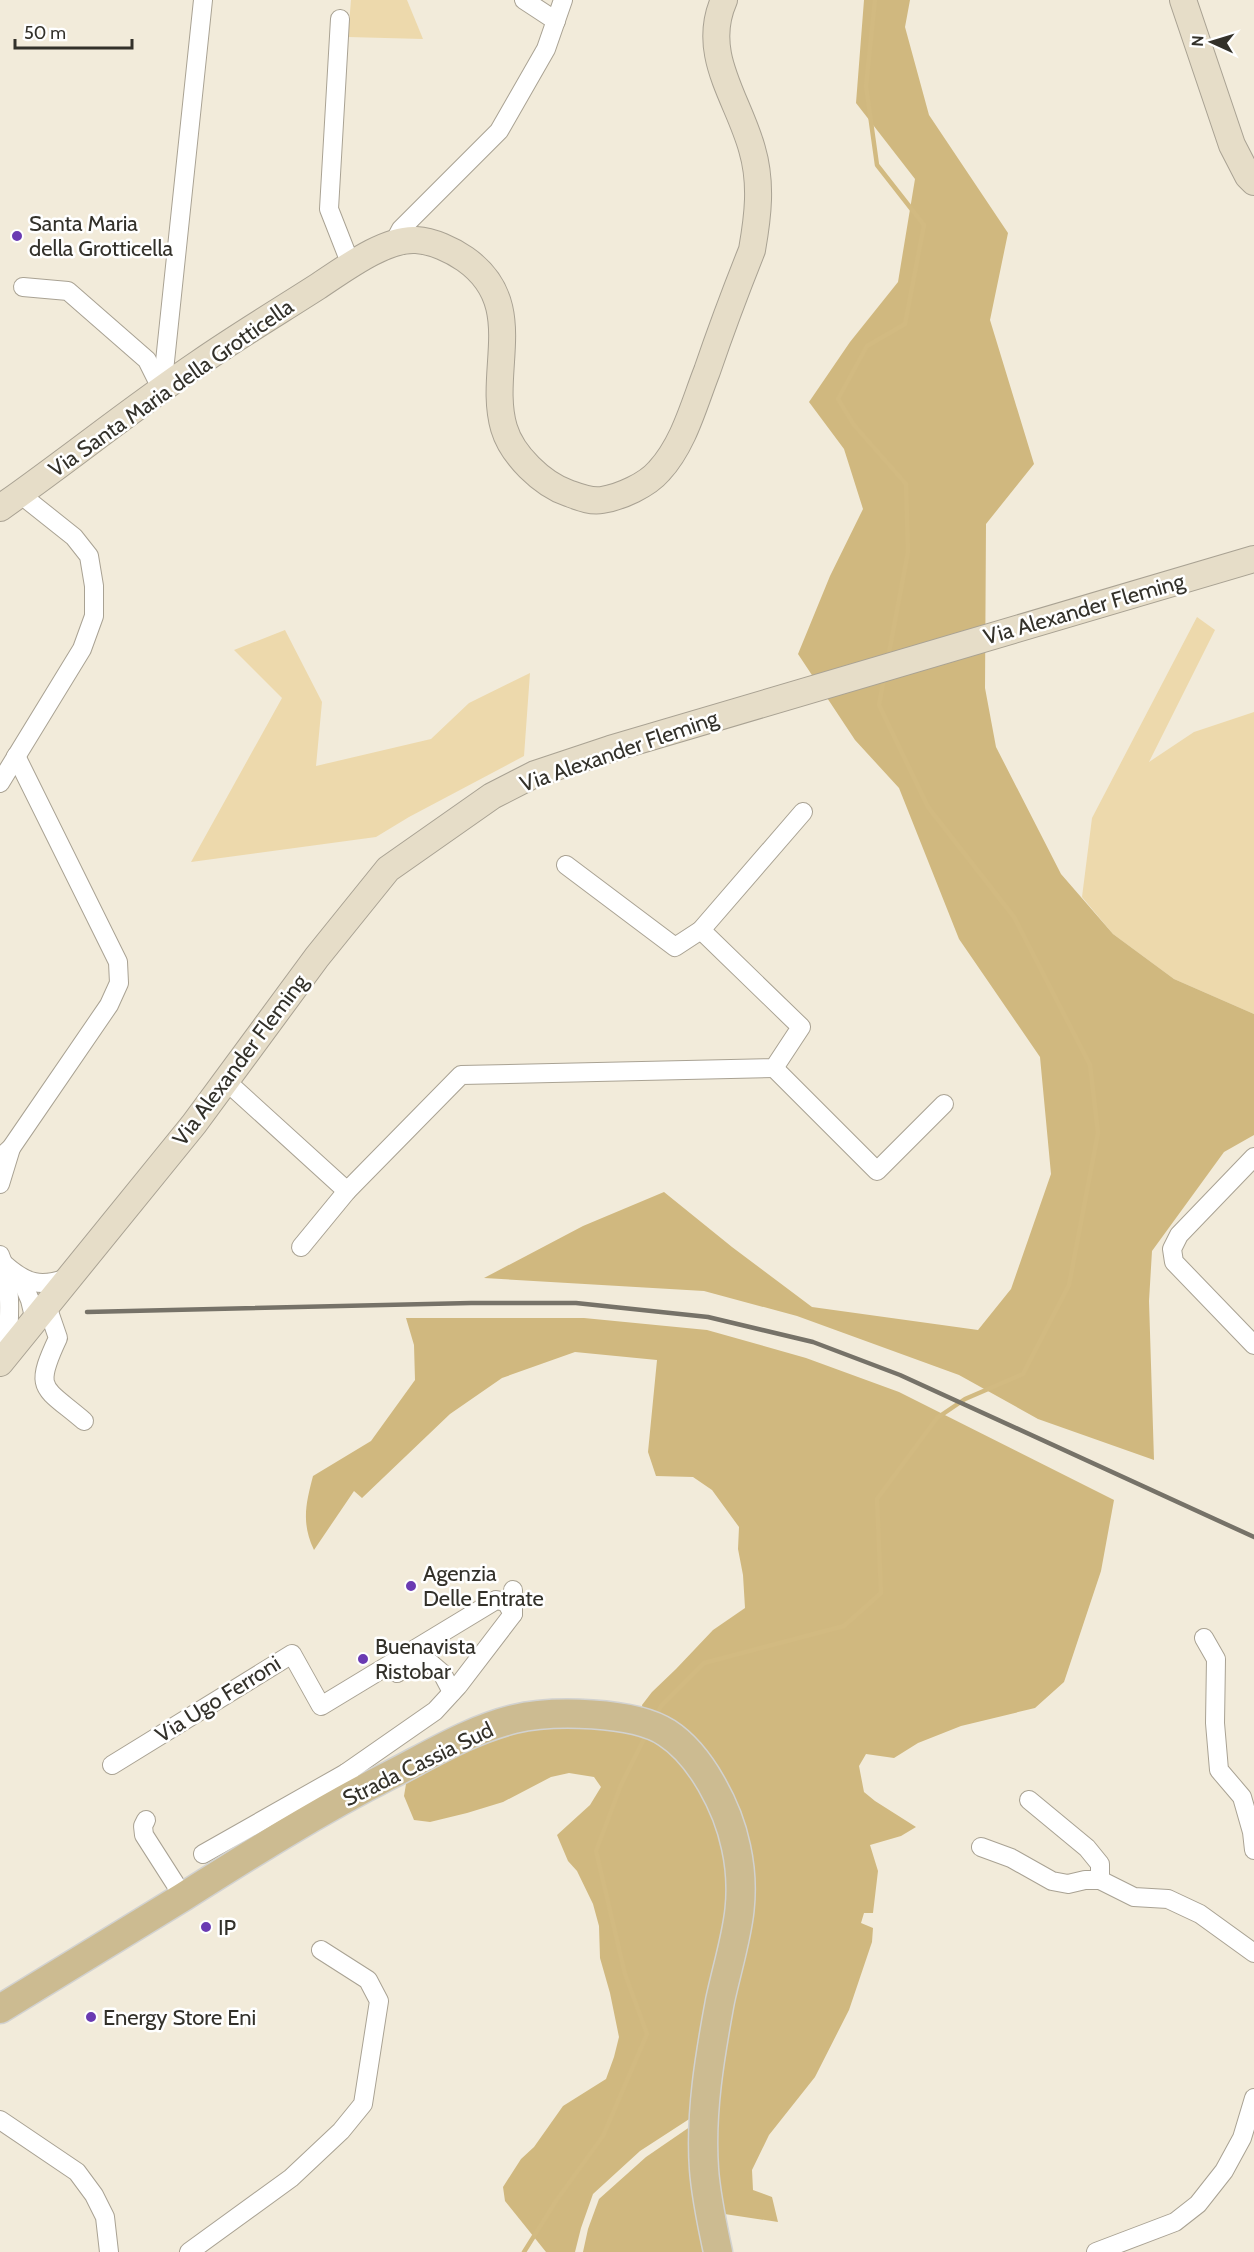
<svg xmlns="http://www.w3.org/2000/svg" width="1254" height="2252" font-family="Cabin,sans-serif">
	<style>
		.green { fill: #edd9ac }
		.forest { fill: #d0b87f }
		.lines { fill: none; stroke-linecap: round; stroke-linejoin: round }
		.stream { stroke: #d2ba81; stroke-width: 4.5 }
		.street-casing { stroke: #a9a293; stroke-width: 20 }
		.secondary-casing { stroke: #a9a293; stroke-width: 28 }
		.primary-casing { stroke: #d2d2d0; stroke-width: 31 }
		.street { stroke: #fff; stroke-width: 18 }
		.secondary { stroke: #e6ddc8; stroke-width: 26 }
		.primary { stroke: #ccbb91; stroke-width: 28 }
		.rail { stroke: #767268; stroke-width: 4.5 }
		.poi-dot { fill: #6a3ab2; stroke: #fff; stroke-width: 2 }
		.labels { text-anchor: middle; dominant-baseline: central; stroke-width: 5; stroke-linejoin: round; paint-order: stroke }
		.poi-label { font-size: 22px; fill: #33312a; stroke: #fff; text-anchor: start }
		.street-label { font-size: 22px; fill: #33312a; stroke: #fff }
	</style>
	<rect width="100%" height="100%" fill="#f2ebda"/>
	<g class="green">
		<polygon points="351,0 407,0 423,39 348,37"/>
		<polygon points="1197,617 1215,630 1149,762 1194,732 1254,712 1254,1014 1174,979 1113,934 1082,897 1092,818"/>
		<polygon points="285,630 322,702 316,766 431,739 469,703 530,673 524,756 409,817 376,837 191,862 282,698 234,650"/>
	</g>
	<g class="forest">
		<polygon points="864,0 910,0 905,27 929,115 1008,233 990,320 1034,464 986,524 985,688 996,747 1061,874 1113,934 1174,979 1254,1014 1254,1135 1224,1152 1152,1251 1149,1301 1154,1460 1038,1419 959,1375 797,1316 704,1291 484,1278 583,1226 664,1192 732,1247 812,1307 978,1330 1011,1289 1051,1174 1040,1057 959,939 899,788 855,740 798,654 830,576 863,509 844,449 809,402 850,342 898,282 915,179 856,103"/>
		<path d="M406 1318H584L707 1330 806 1358 899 1392 1114 1500 1101 1571 1064 1682 1035 1708 961 1726 918 1743 894 1758 866 1754 859 1766 864 1792 875 1801 916 1827 901 1836 870 1845 878 1871 873 1913H864L861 1923 873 1928 872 1942 849 2010 815 2077 769 2135 752 2170 753 2190 772 2197 778 2222 718 2213 713 2115 745 1846 643 1711 642 1705 652 1692 676 1669 713 1630 745 1608 743 1575 738 1549 739 1527 712 1490 693 1477 656 1476 648 1452 657 1360 575 1352 502 1378 450 1414 362 1498 354 1491 314 1550C301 1523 306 1503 313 1476L371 1441 415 1380 414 1345Z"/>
		<polygon points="577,1726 636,1733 669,1749 708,1799 734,1884 697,2114 640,2151 593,2194 581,2228 575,2252 546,2252 505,2201 503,2187 521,2159 534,2147 563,2106 606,2079 614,2057 619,2037 610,1993 600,1958 599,1926 593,1904 577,1871 568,1861 557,1835 590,1805 601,1787 594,1777 569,1773 551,1777 503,1802 467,1813 430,1822 414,1820 404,1796 407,1778 484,1740 519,1730"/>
		<polygon points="697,2122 711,2252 583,2252 588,2229 599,2199 646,2157"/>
	</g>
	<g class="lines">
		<g class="stream">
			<polyline points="875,0 866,86 877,165 924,225 905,324 867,346 838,399 854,425 906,484 908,552 888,658"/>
			<polyline points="655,1717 661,1706 704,1663 844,1626 881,1593 877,1499 937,1418 965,1399 1023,1374 1069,1285 1098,1133 1090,1065 1014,917 928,807 879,705 884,678"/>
			<polyline points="524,2252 556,2201 603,2136 647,2034 625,1974 596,1851 621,1785 646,1735"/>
		</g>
		<g class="street-casing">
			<g id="street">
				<polyline points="524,0 556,21"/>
				<polyline points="340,19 329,209 351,265"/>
				<polyline points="394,242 401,229 499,131 546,49 563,0"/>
				<polyline points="23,287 68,291 147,360 162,390"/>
				<polyline points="162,390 203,0"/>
				<polyline points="0,783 82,649 94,616 94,586 89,556 74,537 20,494"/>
				<polyline points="566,865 675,947 701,930 803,812"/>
				<polyline points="774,1068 877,1171 944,1104"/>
				<polyline points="226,1081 347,1191 461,1075 774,1068 801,1027 701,930"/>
				<polyline points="1254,1157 1179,1235 1172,1249 1174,1262 1254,1345"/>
				<polyline points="0,1158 11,1148 109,1005 119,983 118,962 16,756"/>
				<polyline points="0,1184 11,1148"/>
				<polyline points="301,1247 347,1191"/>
				<path d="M0 1255C13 1284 9 1322 7 1353"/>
				<path d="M4 1264C26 1284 41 1288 70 1277"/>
				<polyline points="21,1279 30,1300 35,1321"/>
				<path d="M47 1306 58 1338C33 1391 43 1386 84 1421"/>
				<polyline points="1204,1638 1216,1659 1215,1723 1219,1770 1242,1797 1252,1832 1254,1850"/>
				<polyline points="397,1673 416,1662 428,1661 442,1673 452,1692"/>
				<polyline points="112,1765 292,1654 321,1706 496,1600 506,1602 513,1614"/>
				<polyline points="357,1792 346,1773 435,1711 458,1686 513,1614 513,1590"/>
				<polyline points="1029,1800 1087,1848 1100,1864 1100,1880"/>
				<polyline points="146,1820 143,1826 144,1835 183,1896"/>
				<polyline points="981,1847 1011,1858 1052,1881 1068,1884 1085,1880 1100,1880 1134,1897 1168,1899 1200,1914 1254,1953"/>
				<polyline points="203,1854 346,1773"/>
				<polyline points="0,2120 77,2172 94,2195 105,2217 109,2252"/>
				<polyline points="189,2252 291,2178 341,2131 363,2104 379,2001 368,1980 321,1950"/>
				<polyline points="1096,2252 1175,2222 1198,2204 1224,2171 1242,2138 1254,2098"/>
			</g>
		</g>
		<g class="secondary-casing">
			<g id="secondary">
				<polyline points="1183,0 1232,145 1248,176 1254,182"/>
				<path d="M0 508C67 461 131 409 199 363 238 336 278 312 317 287 343 270 385 238 416 240 433 241 452 250 465 259 529 304 487 370 504 428 512 455 542 484 568 493 579 497 590 502 602 500 621 497 647 485 659 471 684 444 694 404 707 371 721 330 736 290 752 250 758 216 762 183 752 149 738 98 700 54 724 0"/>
				<polyline points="0,1363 194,1124 317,957 388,869 492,796 535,774 610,749 1254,559"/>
			</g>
		</g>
		<g class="primary-casing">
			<path id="primary" d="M0 2009C61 1972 122 1935 183 1897 251 1854 319 1811 390 1775 431 1754 470 1730 514 1719 552 1710 634 1711 667 1733 701 1755 728 1808 736 1847 749 1906 732 1945 720 2001 710 2055 700 2113 704 2169 706 2197 712 2224 718 2252"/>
		</g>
		<use href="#street" class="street"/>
		<use href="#secondary" class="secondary"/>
		<use href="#primary" class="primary"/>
		<polyline class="rail" points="87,1312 471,1303 576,1303 708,1317 813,1342 900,1375 1254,1537"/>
	</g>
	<g class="poi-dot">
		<circle cx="17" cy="236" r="6"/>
		<circle cx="411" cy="1586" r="6"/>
		<circle cx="363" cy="1659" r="6"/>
		<circle cx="206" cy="1927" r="6"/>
		<circle cx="91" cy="2017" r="6"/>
	</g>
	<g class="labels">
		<g class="poi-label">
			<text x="29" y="223">Santa Maria<tspan x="29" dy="25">della Grotticella</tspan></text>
			<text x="423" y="1573">Agenzia<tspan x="423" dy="25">Delle Entrate</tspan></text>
			<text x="375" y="1646">Buenavista<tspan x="375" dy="25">Ristobar</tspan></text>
			<text x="218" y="1927">IP</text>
			<text x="103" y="2017">Energy Store Eni</text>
		</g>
		<g class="street-label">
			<text transform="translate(171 388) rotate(-35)">Via Santa Maria della Grotticella</text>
			<text transform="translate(1084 609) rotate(-16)">Via Alexander Fleming</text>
			<text transform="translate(619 751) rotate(-19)">Via Alexander Fleming</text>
			<text transform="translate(240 1060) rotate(-53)">Via Alexander Fleming</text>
			<text transform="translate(218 1699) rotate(-32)">Via Ugo Ferroni</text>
			<text transform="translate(418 1764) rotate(-26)">Strada Cassia Sud</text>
		</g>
	</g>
	<g transform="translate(1212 42) rotate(274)" stroke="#ffffff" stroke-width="4.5" paint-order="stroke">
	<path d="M0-4.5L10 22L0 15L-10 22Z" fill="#33312a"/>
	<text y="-9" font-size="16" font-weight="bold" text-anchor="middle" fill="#33312a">N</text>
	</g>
	<path d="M15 39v9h117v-9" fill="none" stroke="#33312a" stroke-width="3"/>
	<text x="24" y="39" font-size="18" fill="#33312a" stroke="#ffffff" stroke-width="4.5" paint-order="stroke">50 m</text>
</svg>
